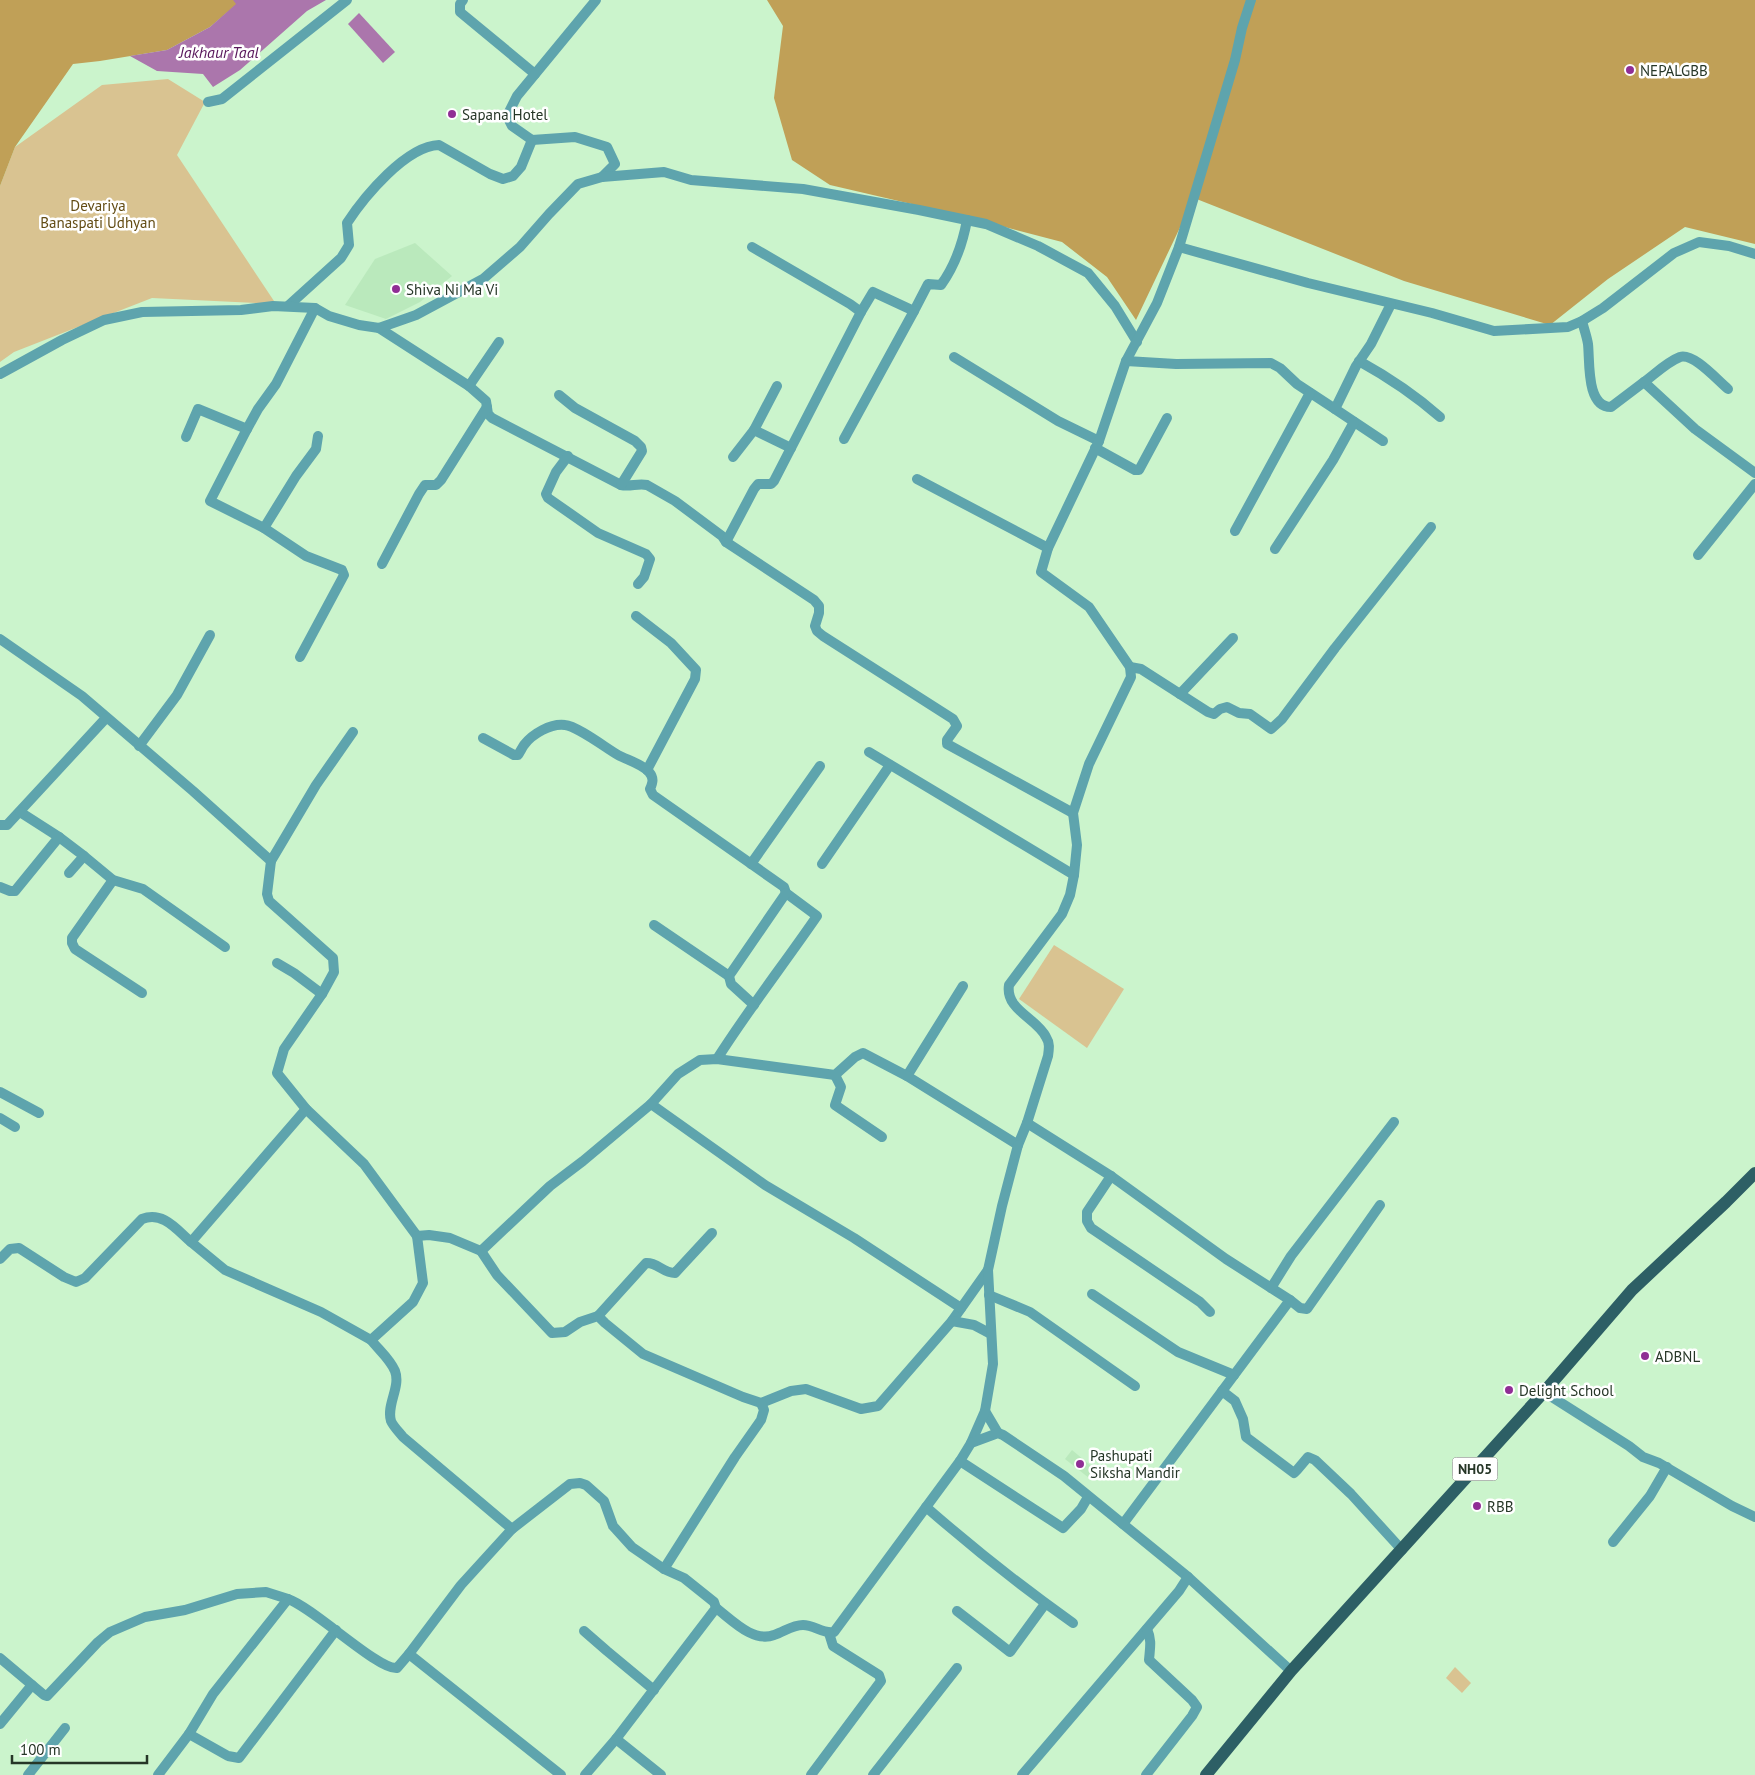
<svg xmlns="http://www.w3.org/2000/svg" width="1755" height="1775" font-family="'PT Sans',sans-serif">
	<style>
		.built { fill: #bae9bc }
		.green { fill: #d9c391 }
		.forest { fill: #c0a057 }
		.water { fill: #ab76ac }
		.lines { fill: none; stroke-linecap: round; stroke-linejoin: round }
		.street { stroke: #5ea4ad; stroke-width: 10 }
		.primary { stroke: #2d5f65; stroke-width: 12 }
		.poi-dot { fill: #902e95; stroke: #fff; stroke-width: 2 }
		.labels { text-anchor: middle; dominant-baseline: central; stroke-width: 5; stroke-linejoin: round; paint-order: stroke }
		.shield { fill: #fff; stroke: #677268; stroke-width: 1 }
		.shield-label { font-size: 14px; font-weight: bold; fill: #263627 }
		.poi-label { font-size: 15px; fill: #263627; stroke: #fff; text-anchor: start }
		.park-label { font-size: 15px; fill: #634c14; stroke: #fff }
		.water-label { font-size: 16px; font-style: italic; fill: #59185c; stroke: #fff }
	</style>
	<rect width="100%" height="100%" fill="#cbf4cc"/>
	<g class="built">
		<polygon points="415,243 452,276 420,302 386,319 345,305 375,259"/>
		<polygon points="1072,1450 1096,1470 1089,1478 1065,1459"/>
	</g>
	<g class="green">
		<polygon points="168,79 205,102 177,155 276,304 152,298 14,352 0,362 0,186 15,147 102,85"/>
		<polygon points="1054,945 1124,989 1087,1048 1019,999"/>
		<polygon points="1455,1667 1471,1683 1462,1693 1446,1678"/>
	</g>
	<g class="forest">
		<polygon points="0,0 234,0 237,4 210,27 167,50 100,61 73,64 15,147 0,186"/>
		<polygon points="767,0 1755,0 1755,244 1685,227 1608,279 1550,325 1404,281 1194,198 1136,320 1107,277 1062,242 963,216 830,185 792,160 774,98 783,26"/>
	</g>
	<g class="water">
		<polygon points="233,0 326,0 307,11 240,70 213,87 203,74 157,71 130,56 167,50 210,27 236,4"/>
		<polygon points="359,13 395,52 383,63 348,24"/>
	</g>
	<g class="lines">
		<g class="street">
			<polyline points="463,0 460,4 460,12 535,74"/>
			<polyline points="596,0 517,96 507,116 512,126 532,140 575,137 607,147 615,164 602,177"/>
			<polyline points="208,102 222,99 347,0"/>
			<path d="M752 247 850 304 861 312 873 292 914 311 928 284 941 285C954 267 963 242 967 220"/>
			<polyline points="1179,247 1308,283 1432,313 1494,331 1568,327 1582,321 1603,308 1674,253 1699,242 1729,246 1755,254"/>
			<path d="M288 306 341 258 349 245 347 223C364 197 406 146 439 145L490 174 503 179 513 176 521 167 532 140"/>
			<path d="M1582 321C1584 329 1587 337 1588 344 1590 362 1586 407 1611 407L1644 382 1695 429 1755 473"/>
			<path d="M379 328 469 386 486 401 488 414 492 418 621 485C630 487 638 483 647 485L675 501 722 536 726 542 814 600 819 606V613L815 626 817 631 823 636 953 719 957 726 947 740V744L1073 813"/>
			<polyline points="954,357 1058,421 1099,441"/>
			<polyline points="1126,361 1176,364 1271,363 1280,368 1297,384 1335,409"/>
			<path d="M1359 361C1388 377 1415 395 1440 417"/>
			<polyline points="0,374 62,340 104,320 142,312 241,310 273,306 315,308 329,316 359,325 379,328 416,315 483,279 520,247 549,214 578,184 602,177 664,172 691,180 803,189 919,210 986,224 1038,246 1088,273 1115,306 1137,342"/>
			<path d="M1644 382C1655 374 1667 362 1680 357 1694 353 1717 380 1728 389"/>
			<polyline points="469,386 499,342"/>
			<polyline points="559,395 575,408 635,441 641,447 642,451 621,485"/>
			<polyline points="754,430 791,448"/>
			<polyline points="186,437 198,409 247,429"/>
			<polyline points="844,439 914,311"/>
			<polyline points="1383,441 1335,409 1356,366 1371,344 1391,304"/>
			<polyline points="1095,448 1135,470 1139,470 1167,418"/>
			<polyline points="568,456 556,472 546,494 548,498 598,533 646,554 650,559 644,577 638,584"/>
			<polyline points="733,457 754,430 777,386"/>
			<polyline points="917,479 1048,548"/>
			<polyline points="264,528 296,476 316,449 318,436"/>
			<polyline points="1235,531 1310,393"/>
			<polyline points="726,542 754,489 758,484 771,484 774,481 861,312"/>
			<polyline points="1275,549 1333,460 1354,422"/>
			<polyline points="1698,555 1755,484"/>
			<polyline points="382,564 419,494 425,485 436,485 441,480 487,407"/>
			<polyline points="636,616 671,643 696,670 695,679 647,770"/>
			<polyline points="0,639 82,696 193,791 271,861 267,894 269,901 333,958 334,972 322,994 284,1049 277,1073 306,1109 364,1164 417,1236 429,1235 450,1238 481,1251 497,1275 552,1333 565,1332 580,1322 598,1316 605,1323 643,1354 743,1397 761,1403 791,1391 806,1389 861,1409 878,1406 952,1321 988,1270"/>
			<polyline points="300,657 344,575 342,570 306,556 264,528 210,501 247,429 258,409 276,384 315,308"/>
			<polyline points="1130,667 1141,669 1208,712 1214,714 1220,709 1227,707 1239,713 1250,714 1271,729 1282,719 1335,648 1431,527"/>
			<polyline points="1180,694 1233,638"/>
			<path d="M483 738 514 755H518C520 752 522 748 524 745 532 734 551 723 565 725 577 726 606 748 618 755 627 760 642 764 649 772 654 778 653 782 650 789L653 795 784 887 786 893 817 916C784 964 748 1010 717 1059"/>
			<polyline points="139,746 177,695 210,635"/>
			<polyline points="869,752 1074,875"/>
			<polyline points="0,825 7,825 106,718"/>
			<polyline points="59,837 84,856 69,873"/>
			<polyline points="84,856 113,880 143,889 225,947"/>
			<polyline points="271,861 316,785 353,732"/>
			<polyline points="751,864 820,766"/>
			<polyline points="822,864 890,765"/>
			<polyline points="113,880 72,938 72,943 75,949 142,993"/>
			<polyline points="0,887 10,891 15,891 59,837 20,812"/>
			<polyline points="654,925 729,976"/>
			<polyline points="277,963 294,973 322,994"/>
			<polyline points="754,1005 731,984 729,976 786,893"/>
			<polyline points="835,1075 841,1087 835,1105 882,1137"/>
			<polyline points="907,1076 963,986"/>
			<polyline points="0,1092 39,1113"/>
			<polyline points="651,1104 765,1185 854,1238 961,1308"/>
			<polyline points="0,1118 15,1127"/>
			<polyline points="1027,1123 1111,1176 1226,1259 1290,1300 1123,1524"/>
			<polyline points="1111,1176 1087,1212 1087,1221 1091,1228 1200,1302 1210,1312"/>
			<polyline points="191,1242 225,1270 321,1312 371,1340 413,1302 423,1283 417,1236"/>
			<path d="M481 1251 550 1186 583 1161 651 1104 678 1074 700 1060 717 1059 835 1075 855 1057 863 1053 907 1076 1018 1145 1027 1123 1048 1056C1049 1049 1050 1043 1046 1037 1037 1018 1005 1010 1009 985L1062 914 1070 895 1074 875 1077 845 1073 813 1089 764 1131 677 1130 667 1089 607 1041 572 1048 548 1099 441 1126 361 1157 303 1179 247 1235 60 1242 28 1251 0"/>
			<path d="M0 1259 10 1249 19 1248 64 1277 76 1282 85 1278 142 1219C163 1211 176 1229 191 1242L306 1109"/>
			<polyline points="1271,1288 1291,1256 1394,1122"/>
			<polyline points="1092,1294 1178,1352 1234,1375"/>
			<polyline points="989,1295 1030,1312 1135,1386"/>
			<polyline points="1290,1300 1300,1308 1307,1309 1380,1205"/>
			<path d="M598 1316 646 1263C657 1262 663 1273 675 1273L712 1233"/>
			<polyline points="952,1321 974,1325 991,1334"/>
			<path d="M371 1340C379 1350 390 1359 395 1371 401 1387 386 1405 391 1421 393 1426 399 1432 403 1437L512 1529"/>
			<polyline points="1222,1391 1235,1401 1243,1419 1246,1437 1294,1473 1297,1470 1308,1457 1315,1460 1351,1494 1402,1550"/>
			<polyline points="1544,1392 1629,1446 1643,1457 1659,1463 1732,1506 1755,1517"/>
			<polyline points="985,1411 998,1433"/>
			<polyline points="971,1443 985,1411 993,1364 988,1270 1002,1206 1018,1145"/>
			<polyline points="960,1461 1063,1528 1081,1509 1088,1497"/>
			<path d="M926 1507C973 1548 1022 1587 1073 1623"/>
			<polyline points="1613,1542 1650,1496 1667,1467"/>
			<polyline points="664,1569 735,1457 761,1420 764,1410 761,1403"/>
			<path d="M716 1608C732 1620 753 1643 774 1635 784 1632 792 1625 803 1625 814 1625 823 1634 834 1632L960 1461 971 1443 998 1433 1003 1435 1064 1476 1188 1577 1291 1671"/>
			<polyline points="957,1611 1010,1652 1045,1604"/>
			<polyline points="584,1631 607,1651 654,1690"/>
			<polyline points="0,1658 44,1695 47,1696 98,1642 110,1632 145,1617 185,1610 237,1594 266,1592 288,1599"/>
			<polyline points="0,1724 32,1685"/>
			<polyline points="189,1734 228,1756 239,1758 336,1630"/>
			<polyline points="616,1739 661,1775"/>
			<polyline points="28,1775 65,1728"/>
			<path d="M158 1775 189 1734 213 1694 288 1599C314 1608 378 1670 397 1668L409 1654"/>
			<polyline points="561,1775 409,1654 461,1585 512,1529 570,1484 580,1483 586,1485 604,1501 613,1526 632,1547 664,1569 684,1578 714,1602 716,1608 616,1739 585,1775"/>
			<polyline points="811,1775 881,1681 879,1675 833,1646 829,1633"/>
			<polyline points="873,1775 957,1668"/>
			<polyline points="1022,1775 1179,1591 1188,1577"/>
			<path d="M1146 1775 1192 1716 1197 1707 1192 1700 1149 1660C1150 1648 1152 1640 1147 1629"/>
		</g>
		<polyline class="primary" points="1206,1775 1291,1671 1544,1392 1632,1290 1726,1202 1755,1173"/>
	</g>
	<g class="poi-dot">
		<circle cx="1630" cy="70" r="5"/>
		<circle cx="452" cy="114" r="5"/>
		<circle cx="396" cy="289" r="5"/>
		<circle cx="1645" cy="1356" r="5"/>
		<circle cx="1509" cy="1390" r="5"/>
		<circle cx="1080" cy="1464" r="5"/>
		<circle cx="1477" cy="1506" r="5"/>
	</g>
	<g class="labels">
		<rect class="shield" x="1452.5" y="1457.5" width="45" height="23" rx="4"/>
		<g class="shield-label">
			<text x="1475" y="1469">NH05</text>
		</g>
		<g class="poi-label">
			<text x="1640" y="70">NEPALGBB</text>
			<text x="462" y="114">Sapana Hotel</text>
			<text x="406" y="289">Shiva Ni Ma Vi</text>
			<text x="1655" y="1356">ADBNL</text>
			<text x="1519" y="1390">Delight School</text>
			<text x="1090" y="1455">Pashupati<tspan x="1090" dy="17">Siksha Mandir</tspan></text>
			<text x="1487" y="1506">RBB</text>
		</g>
		<g class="park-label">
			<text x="98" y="205">Devariya<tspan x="98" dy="17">Banaspati Udhyan</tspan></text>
		</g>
		<g class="water-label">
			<text x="219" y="52">Jakhaur Taal</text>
		</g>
	</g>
	<path d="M12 1755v8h135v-8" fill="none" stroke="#263627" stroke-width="2.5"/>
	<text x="20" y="1755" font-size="15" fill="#263627" stroke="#ffffff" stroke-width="4" paint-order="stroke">100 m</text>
</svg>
